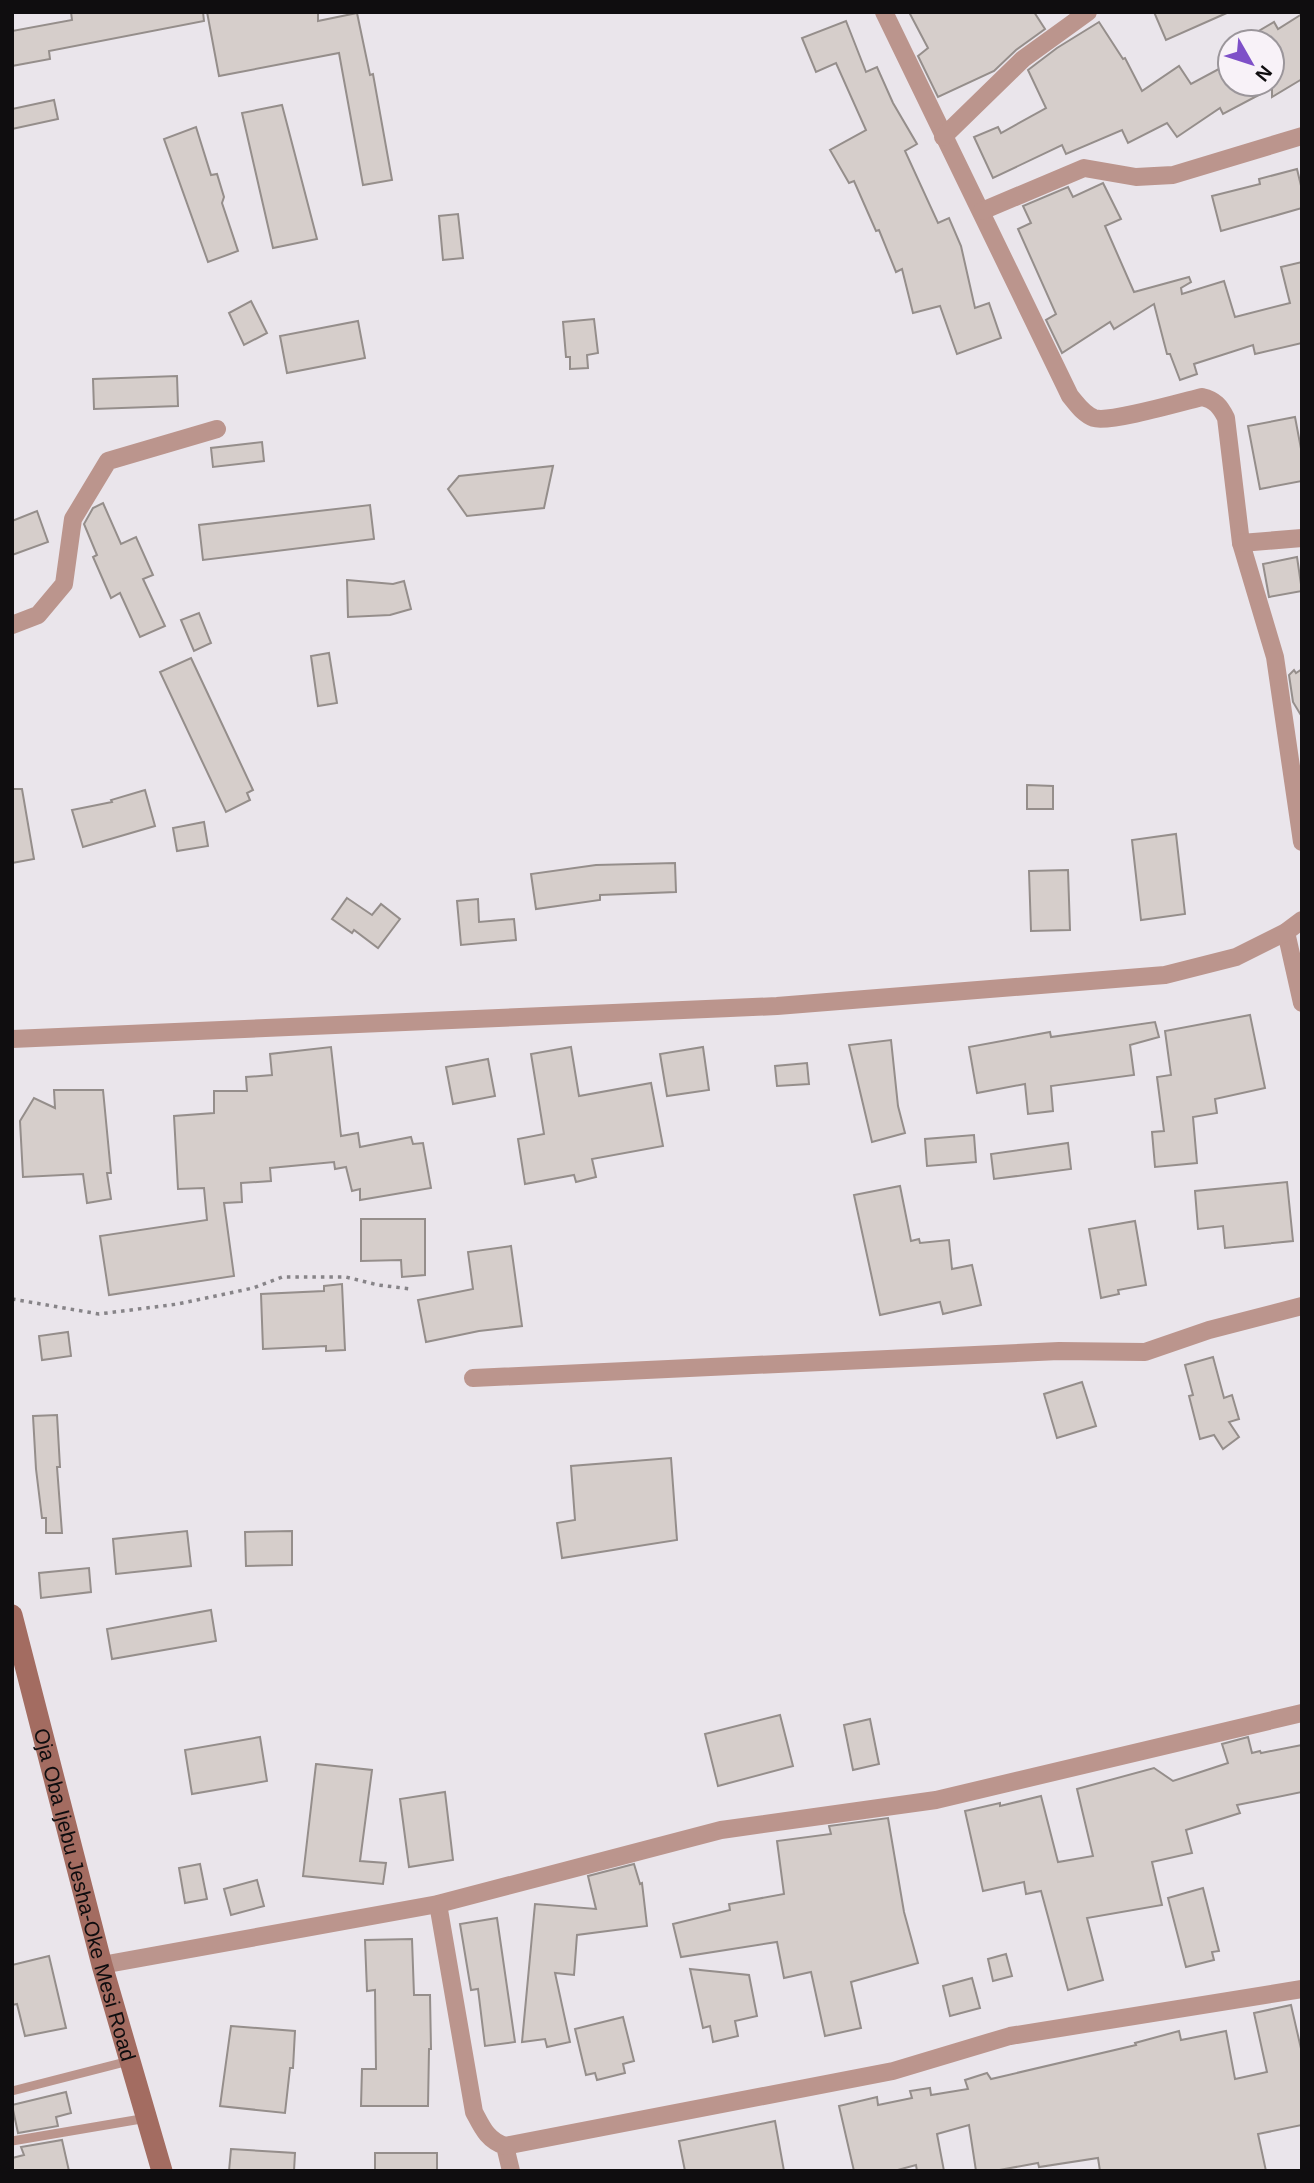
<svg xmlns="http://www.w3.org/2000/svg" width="1314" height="2183" font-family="Helvetica,sans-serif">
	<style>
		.building { fill: #d6cecb; stroke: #958e8b; stroke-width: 2 }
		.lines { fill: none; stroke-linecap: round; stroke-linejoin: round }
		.path { stroke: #878488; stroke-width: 3.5; stroke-dasharray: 3.5 5; stroke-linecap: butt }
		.lane { stroke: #bb958d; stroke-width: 9 }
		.street { stroke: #bb958d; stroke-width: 18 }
		.secondary { stroke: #a36c61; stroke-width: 21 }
		.labels { text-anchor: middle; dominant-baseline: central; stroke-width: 5; stroke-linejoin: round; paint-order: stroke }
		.street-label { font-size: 21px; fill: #0f0d0f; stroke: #f8f2f8 }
	</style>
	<rect width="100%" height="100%" fill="#eae5eb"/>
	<g class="building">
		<polygon points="71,12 203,12 204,21 49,51 50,59 12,66 12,31 72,20"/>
		<polygon points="207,12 318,12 318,21 357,13 370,75 373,74 392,180 363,185 339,53 219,76"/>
		<polygon points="909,12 1034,12 1045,29 1016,50 994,71 938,97 918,56 928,48"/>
		<polygon points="1154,12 1229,12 1166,40"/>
		<polygon points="1302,14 1302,79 1272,97 1272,88 1223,114 1220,108 1177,137 1167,123 1128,143 1122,130 1066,154 1062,145 993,178 974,137 998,127 1001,133 1046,108 1028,70 1057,48 1099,22 1123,59 1125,58 1142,91 1179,66 1191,84 1230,63 1230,84 1272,84 1272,42 1240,42 1274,22 1278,29"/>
		<polygon points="846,21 866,72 877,67 893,103 917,144 905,151 938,223 949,218 961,246 975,308 989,303 1001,338 957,354 940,306 913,313 902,269 896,272 879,230 876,231 854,181 849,183 830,150 866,130 836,63 816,72 802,38"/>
		<polygon points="54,100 58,119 12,129 12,109"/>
		<polygon points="282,105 317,239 273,248 242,113"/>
		<polygon points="196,127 211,175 217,174 224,197 222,203 238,251 208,262 164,139"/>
		<polygon points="1297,169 1302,190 1302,208 1221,231 1212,196 1260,184 1259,179"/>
		<polygon points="1103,183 1121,219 1105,226 1134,292 1189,277 1191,282 1181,288 1182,294 1224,281 1235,317 1290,303 1281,267 1302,262 1302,343 1255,354 1253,345 1194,364 1197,374 1180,380 1170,354 1167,354 1154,304 1114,329 1110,322 1062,353 1046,320 1056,314 1018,229 1031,223 1023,206 1068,187 1073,197"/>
		<polygon points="458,214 463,258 443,260 439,216"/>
		<polygon points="251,301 267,333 244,345 229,313"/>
		<polygon points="594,319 598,353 587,355 588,368 570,369 570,357 566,357 563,322"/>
		<polygon points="358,321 365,358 287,373 280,336"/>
		<polygon points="177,376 178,406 94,409 93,379"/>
		<polygon points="1295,417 1302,454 1302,481 1260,489 1248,426"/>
		<polygon points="262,442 264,461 213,467 211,448"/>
		<polygon points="553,466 544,508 467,516 448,489 459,476"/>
		<polygon points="103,503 121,544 136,537 153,575 143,579 165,626 140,637 120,593 111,598 93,557 97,555 84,524 93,508"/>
		<polygon points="370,505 374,539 203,560 199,525"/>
		<polygon points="37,511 48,542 12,555 12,521"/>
		<polygon points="1297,557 1302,591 1269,597 1263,564"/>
		<polygon points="347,580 393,584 404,581 411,609 390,615 348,617"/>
		<polygon points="199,613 211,643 194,651 181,620"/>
		<polygon points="329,653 337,703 318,706 311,656"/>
		<polygon points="191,658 253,790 247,793 250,800 226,812 160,672"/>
		<polygon points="1302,669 1302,717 1293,702 1289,675 1294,670 1296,673"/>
		<polygon points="1027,785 1053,786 1053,809 1027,809"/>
		<polygon points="12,789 22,789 34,859 12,863"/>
		<polygon points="145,790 155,826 83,847 72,810 112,802 111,800"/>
		<polygon points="204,822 208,846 177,851 173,828"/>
		<polygon points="1176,834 1185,914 1141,920 1132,840"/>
		<polygon points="675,863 676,892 600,895 600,900 536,909 531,874 596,865"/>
		<polygon points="1068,870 1070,930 1031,931 1029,871"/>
		<polygon points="347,898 372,915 381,904 400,919 378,948 354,930 352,933 332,919"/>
		<polygon points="478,899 479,922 514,919 516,940 461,945 457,901"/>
		<polygon points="1250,1015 1265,1088 1215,1099 1217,1113 1193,1117 1197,1163 1155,1167 1152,1132 1164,1131 1157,1077 1171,1075 1165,1031"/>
		<polygon points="1155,1022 1159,1037 1130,1045 1134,1075 1051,1086 1053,1111 1028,1114 1025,1084 977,1093 969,1047 1050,1032 1051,1037"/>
		<polygon points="891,1040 898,1106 905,1133 872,1142 849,1045"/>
		<polygon points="331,1047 341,1136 358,1133 360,1147 411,1137 413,1144 423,1143 431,1188 360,1200 360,1189 352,1191 346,1167 335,1169 334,1162 270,1168 271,1181 241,1183 242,1202 224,1203 234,1276 109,1295 100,1236 207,1220 204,1188 178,1189 174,1116 214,1113 214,1091 247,1091 246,1077 272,1075 270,1054"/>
		<polygon points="571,1047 579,1096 651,1083 663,1146 592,1159 596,1177 576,1182 574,1175 525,1184 518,1139 544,1134 531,1054"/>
		<polygon points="703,1047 709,1090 667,1096 660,1054"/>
		<polygon points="488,1059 495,1096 453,1104 446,1067"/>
		<polygon points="807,1063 809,1084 777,1086 775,1066"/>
		<polygon points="54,1090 103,1090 111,1173 107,1173 111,1199 87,1203 83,1174 23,1177 20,1121 34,1098 55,1108"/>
		<polygon points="974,1135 976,1162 927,1166 925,1139"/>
		<polygon points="1068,1143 1071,1169 994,1179 991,1154"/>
		<polygon points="1287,1182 1293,1241 1225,1248 1223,1226 1198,1229 1195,1191"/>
		<polygon points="900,1186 911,1241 919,1239 920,1243 949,1240 952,1269 972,1265 981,1305 943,1314 940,1302 880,1315 854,1195"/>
		<polygon points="361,1219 425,1219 425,1275 402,1277 401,1260 361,1261"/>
		<polygon points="1135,1221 1146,1285 1118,1290 1119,1294 1101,1298 1089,1229"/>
		<polygon points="511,1246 522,1326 479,1331 426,1342 418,1300 473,1289 468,1252"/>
		<polygon points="342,1284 345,1350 326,1351 326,1346 263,1349 261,1294 324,1291 324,1286"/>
		<polygon points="68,1332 71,1356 42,1360 39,1336"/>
		<polygon points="1213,1357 1224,1398 1232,1395 1239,1419 1229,1422 1239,1437 1223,1449 1214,1435 1200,1439 1189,1396 1193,1395 1185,1365"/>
		<polygon points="1082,1382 1096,1426 1057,1438 1044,1394"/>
		<polygon points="57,1415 60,1467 57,1467 62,1533 46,1533 46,1518 42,1518 36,1469 33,1416"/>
		<polygon points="671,1458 677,1540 562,1558 557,1523 575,1520 571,1466"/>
		<polygon points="187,1531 191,1566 116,1574 113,1539"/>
		<polygon points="292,1531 292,1565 246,1566 245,1532"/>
		<polygon points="89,1568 91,1592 41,1598 39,1573"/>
		<polygon points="211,1610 216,1641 112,1659 107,1629"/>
		<polygon points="780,1715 793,1766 718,1786 705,1734"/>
		<polygon points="870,1719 879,1764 853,1770 844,1725"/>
		<polygon points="260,1737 267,1781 192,1794 185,1750"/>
		<polygon points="1248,1737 1252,1753 1260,1751 1261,1753 1302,1745 1302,1792 1237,1805 1240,1813 1186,1830 1192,1853 1152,1862 1162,1905 1087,1918 1103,1980 1068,1990 1041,1891 1026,1894 1024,1882 983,1891 965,1811 1000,1803 1000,1806 1041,1796 1058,1862 1093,1856 1077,1789 1154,1768 1173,1781 1228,1763 1222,1744"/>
		<polygon points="316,1764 372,1770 360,1861 386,1863 383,1884 303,1876"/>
		<polygon points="445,1792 453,1860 409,1867 400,1799"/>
		<polygon points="888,1818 904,1912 918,1963 851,1982 861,2028 825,2036 811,1972 784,1978 777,1942 681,1957 673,1924 730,1910 729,1904 784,1894 777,1841 831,1834 829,1826"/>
		<polygon points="200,1864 207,1899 185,1903 179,1868"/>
		<polygon points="634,1864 640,1884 642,1883 647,1926 577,1935 574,1975 555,1973 570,2042 547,2047 545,2039 522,2042 535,1904 596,1909 588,1876"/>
		<polygon points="257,1880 264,1906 231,1915 224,1889"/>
		<polygon points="1203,1888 1219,1951 1212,1952 1214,1960 1186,1967 1168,1898"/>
		<polygon points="497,1918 515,2042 485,2046 478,1989 471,1990 460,1924"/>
		<polygon points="412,1939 414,1995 430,1995 431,2049 429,2049 428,2106 361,2106 362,2069 376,2069 375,1990 367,1991 365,1940"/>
		<polygon points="1006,1954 1012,1976 993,1981 988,1959"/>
		<polygon points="49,1956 66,2028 25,2036 17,2004 12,2005 12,1965"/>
		<polygon points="690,1969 749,1975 757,2016 735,2021 738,2036 713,2042 710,2026 703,2028"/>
		<polygon points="972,1978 980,2008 950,2016 943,1986"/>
		<polygon points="1291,2005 1302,2053 1302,2125 1258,2134 1266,2171 1100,2171 1098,2158 1039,2167 1038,2163 994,2171 976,2171 969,2125 937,2134 944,2171 917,2171 916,2165 894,2171 854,2171 839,2106 877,2097 878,2105 912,2098 910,2091 930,2088 931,2095 968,2089 965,2080 987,2073 991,2079 1136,2045 1135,2043 1179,2031 1181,2040 1226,2031 1235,2079 1267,2072 1254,2013"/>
		<polygon points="623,2017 634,2061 623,2064 625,2073 597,2080 595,2073 586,2075 575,2029"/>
		<polygon points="231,2026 295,2031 293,2068 290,2068 285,2113 220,2106"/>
		<polygon points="66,2092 71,2113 56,2117 58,2126 18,2133 12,2105"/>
		<polygon points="775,2121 784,2171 685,2171 679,2141"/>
		<polygon points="62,2140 69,2171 12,2171 12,2158 24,2155 21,2147"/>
		<polygon points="231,2149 295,2153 294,2171 229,2171"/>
		<rect x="375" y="2153" width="62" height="18"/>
	</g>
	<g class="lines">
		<polyline class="path" points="12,1299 99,1314 178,1304 253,1288 282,1277 346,1277 378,1285 411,1289"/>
		<g class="lane">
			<polyline points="12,2091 129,2061"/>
			<polyline points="12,2141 147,2118"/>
		</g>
		<g class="street">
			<path d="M884 12 1070 396C1077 404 1083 414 1094 418 1109 423 1182 402 1202 397 1215 400 1220 406 1226 418L1241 543 1275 657 1302 842"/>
			<polyline points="943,137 1023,59 1088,12"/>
			<polyline points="982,211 1084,168 1136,177 1173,175 1302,136"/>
			<polyline points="1241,543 1302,538"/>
			<polyline points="12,625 38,615 64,584 73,519 108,461 217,429"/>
			<polyline points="1286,932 1302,1003"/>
			<polyline points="12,1039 777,1006 1165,975 1236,957 1286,932 1302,920"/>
			<polyline points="473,1378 1059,1351 1145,1352 1209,1330 1302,1306"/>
			<path d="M438 1904 474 2112C482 2127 487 2140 505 2146L511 2171"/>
			<polyline points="102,1965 438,1904 721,1830 936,1800 1302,1713"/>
			<polyline points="505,2146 893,2071 1010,2036 1302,1989"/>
		</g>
		<path class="secondary" id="s1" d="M12 1615 102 1965 162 2171"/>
	</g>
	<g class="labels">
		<g class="street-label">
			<text stroke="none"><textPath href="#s1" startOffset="289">Oja Oba Ijebu Jesha-Oke Mesi Road</textPath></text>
		</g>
	</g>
	<rect width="1314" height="2183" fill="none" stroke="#0f0d0f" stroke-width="28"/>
	<g transform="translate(1251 63) rotate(129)"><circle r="33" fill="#f8f2f8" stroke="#9b969b" stroke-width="2"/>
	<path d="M0-5L12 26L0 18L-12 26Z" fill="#7e50c8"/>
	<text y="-10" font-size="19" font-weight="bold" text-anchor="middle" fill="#0f0d0f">N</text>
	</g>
</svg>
